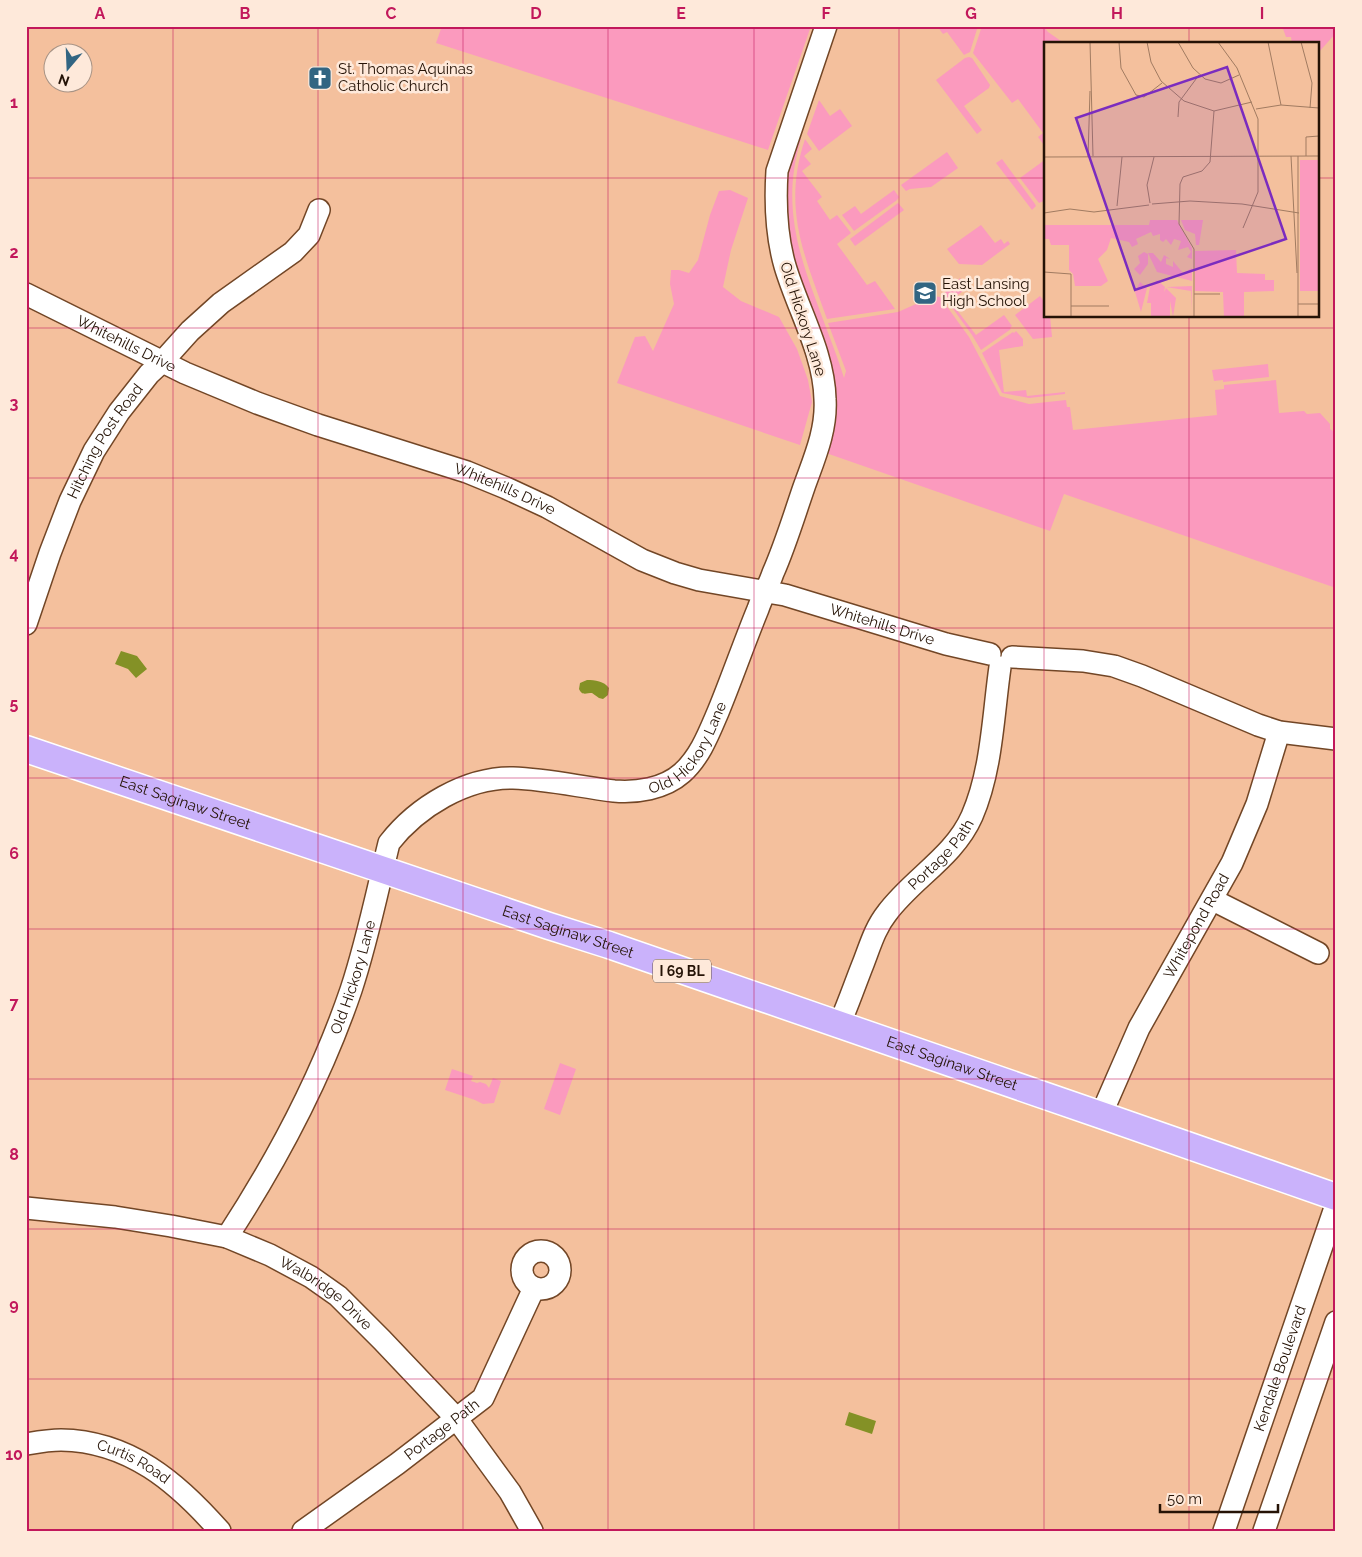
<svg xmlns="http://www.w3.org/2000/svg" width="1362" height="1557" font-family="Raleway,sans-serif">
	<style>
		.green { fill: #fb9abe }
		.water { fill: #849126 }
		.lines { fill: none; stroke-linecap: round; stroke-linejoin: round }
		.minor-casing { stroke: #724626; stroke-width: 24 }
		.major-casing { stroke: #fff; stroke-width: 29 }
		.minor { stroke: #fff; stroke-width: 21 }
		.major { stroke: #cab2fb; stroke-width: 26 }
		.grid { fill: none; stroke: #c2185b; stroke-width: 1; stroke-opacity: 0.55 }
		.labels { text-anchor: middle; dominant-baseline: central; stroke-width: 5; stroke-linejoin: round; paint-order: stroke }
		.shield { fill: #fee9da; stroke: #665346; stroke-width: 1 }
		.shield-label { font-size: 14px; font-weight: bold; fill: #251306 }
		.poi-label { font-size: 15px; fill: #251306; stroke: #fee9da; text-anchor: start }
		.street-label { font-size: 15px; fill: #251306; stroke: #fee9da }
		.inset-road { fill: none; stroke: #a17b61; stroke-width: 1 }
		.view { fill: #7b2cbf; fill-opacity: 0.15; stroke: #7b2cbf; stroke-width: 2.5 }
		.inset-edge { fill: none; stroke: #251306; stroke-width: 2.5 }
		.neatline { fill: none; stroke: #c2185b; stroke-width: 2 }
		.grid-label { font-size: 16px; text-anchor: middle; font-weight: bold; fill: #c2185b }
	</style>
	<rect width="100%" height="100%" fill="#f4c09d"/>
	<g class="green">
		<polygon points="442,26 811,26 768,150 436,43"/>
		<polygon points="937,26 978,26 970,52 964,55 947,32 943,34"/>
		<polygon points="982,26 1043,26 1048,32 1061,41 1061,44 1046,44 1046,148 1038,137 1043,133 1018,99 1012,103 973,53"/>
		<polygon points="1282,26 1336,26 1336,33 1318,53 1318,44 1292,44 1291,37 1286,37"/>
		<polygon points="969,57 972,58 990,85 989,88 964,106 982,130 977,134 936,80 965,58"/>
		<polygon points="819,100 830,116 840,109 852,126 819,151 807,134"/>
		<path d="M798 138 801 139C778 214 805 269 830 338 835 351 840 365 844 378L846 371 828 323 898 312 934 296 940 297 969 337 1000 396 1029 404 1066 400 1067 407H1070L1073 430 1217 415 1215 390 1224 389V385L1276 380 1279 413 1304 411 1307 414 1320 413 1330 424V429L1336 433V588L1064 494 1050 531 826 453 833 416 835 381 829 358 796 269 786 235V183L788 169Z"/>
		<path d="M805 139 812 149 804 156 811 164 802 171 822 197 817 201 830 220 837 215 851 233 837 244 867 285 875 281 895 309 827 319C804 254 782 209 805 139Z"/>
		<polygon points="947,152 958,168 931,187 910,189 906,191 901,185"/>
		<polygon points="1002,159 1035,204 1036,206 1032,210 996,163"/>
		<polygon points="1046,159 1046,200 1039,203 1020,178"/>
		<polygon points="730,190 748,198 731,250 723,287 741,301 779,317 797,349 808,380 812,402 800,445 617,383 635,337 645,336 653,351 674,304 670,284 671,270 679,270 689,273 698,260 710,215 719,191"/>
		<polygon points="894,190 899,197 897,200 854,231 842,215 855,206 861,214"/>
		<polygon points="898,203 904,210 855,246 850,239"/>
		<polygon points="981,225 995,243 1001,239 1004,244 1008,241 1010,244 982,265 959,264 947,249"/>
		<polygon points="960,278 968,287 950,301 976,335 1004,315 1012,326 1010,328 1011,329 981,350 972,335 943,295 956,279 958,280"/>
		<polygon points="1040,296 1046,304 1046,316 1050,316 1052,337 1033,339 1015,315"/>
		<polygon points="1016,331 1023,339 1023,346 999,350 1004,392 1026,390 1027,396 1065,392 1065,394 1029,398 1002,393 982,353 1013,332 1014,333"/>
		<polygon points="1268,364 1269,377 1223,382 1223,380 1214,381 1212,370"/>
		<polygon points="560,1063 576,1069 560,1115 544,1109"/>
		<polygon points="452,1069 473,1076 471,1081 477,1083 480,1082 486,1084 489,1088 493,1078 501,1081 494,1103 483,1104 475,1100 445,1090"/>
	</g>
	<g class="water">
		<polygon points="121,651 137,656 147,669 136,678 128,669 115,664"/>
		<path d="M587 680C595 680 604 681 609 688L608 695 603 699 599 698 592 693C586 693 582 696 579 689L580 683Z"/>
		<polygon points="849,1412 876,1421 872,1434 845,1425"/>
	</g>
	<g class="lines">
		<g class="minor-casing">
			<g id="minor">
				<path id="s1" d="M26 294 185 373 257 403 318 425 467 472 506 488 547 507 642 560 675 573 699 580 785 595 946 644 990 654"/>
				<path id="s2" d="M26 624 50 553 70 501 94 451 119 412 149 374 163 361 190 331 221 303 293 252 309 235 319 210"/>
				<polyline points="1012,657 1083,661 1114,666 1142,676 1258,725 1279,732 1336,739"/>
				<polyline points="1213,900 1318,953"/>
				<path id="s3" d="M839 1025C848 1005 855 984 863 964 870 946 875 928 887 913 913 878 954 857 972 816 992 770 993 716 1000 667"/>
				<path id="s4" d="M1101 1115 1139 1028 1232 863 1257 804 1279 732"/>
				<path id="s5" d="M26 1208 115 1217 171 1226 227 1237 270 1255 311 1277 338 1296 382 1340 456 1418 510 1492 532 1531"/>
				<path id="s6" d="M227 1237C278 1159 321 1078 351 990 367 942 377 892 389 843 417 807 466 777 513 778 547 779 580 787 614 791 636 793 664 789 682 773 700 757 709 733 718 712 732 678 744 643 758 609 762 597 769 585 773 573 785 546 794 516 804 487 814 459 827 430 825 399 824 353 798 310 785 266 776 235 775 203 777 171L826 26"/>
				<circle cx="541" cy="1270" r="19"/>
				<path id="s7" d="M26 1444C38 1442 49 1440 61 1440 129 1441 177 1482 220 1531"/>
				<path id="s8" d="M303 1531 397 1464 483 1398 534 1288"/>
				<path id="s9" d="M1224 1531 1336 1205"/>
				<polyline points="1264,1531 1336,1322"/>
			</g>
		</g>
		<g class="major-casing">
			<g id="major">
				<path id="s10" d="M26 749 549 926 609 945 1101 1115 1336 1197"/>
			</g>
		</g>
		<use href="#minor" class="minor"/>
		<use href="#major" class="major"/>
	</g>
	<path class="grid" d="M173 26V1531M318 26V1531M463 26V1531M608 26V1531M754 26V1531M899 26V1531M1044 26V1531M1189 26V44M26 178H1046M1318 178H1336M1189 316V1531M26 328H1336M26 478H1336M26 628H1336M26 778H1336M26 929H1336M26 1079H1336M26 1229H1336M26 1379H1336"/>
	<defs>
		<g id="church-square" transform="scale(1.25)"><rect x="-9" y="-9" width="18" height="18" rx="4" fill="#326582" stroke="#fee9da"/><path d="M-1.2-6h2.4v3.5h3.3v2.4h-3.3V6h-2.4V-.1h-3.3v-2.4h3.3Z" fill="#fff"/></g>
		<g id="school-square" transform="scale(1.25)"><rect x="-9" y="-9" width="18" height="18" rx="4" fill="#326582" stroke="#fee9da"/><path d="M0-5L7-2L0 1L-7-2ZM-4 1L0 2.5L4 1V4Q0 6-4 4Z" fill="#fff"/></g>
	</defs>
	<g fill-rule="evenodd">
		<use href="#church-square" x="320" y="78"/>
		<use href="#school-square" x="925" y="293"/>
	</g>
	<g class="labels">
		<rect class="shield" x="653" y="959.5" width="58" height="23" rx="4"/>
		<g class="shield-label">
			<text x="682" y="971">I 69 BL</text>
		</g>
		<g class="poi-label">
			<text x="338" y="69">St. Thomas Aquinas<tspan x="338" dy="17">Catholic Church</tspan></text>
			<text x="942" y="284">East Lansing<tspan x="942" dy="17">High School</tspan></text>
		</g>
		<g class="street-label">
			<text transform="translate(803 319) rotate(72)">Old Hickory Lane</text>
			<text stroke="none"><textPath href="#s1" startOffset="112">Whitehills Drive</textPath></text>
			<text stroke="none"><textPath href="#s2" startOffset="200">Hitching Post Road</textPath></text>
			<text stroke="none"><textPath href="#s1" startOffset="518">Whitehills Drive</textPath></text>
			<text stroke="none"><textPath href="#s1" startOffset="922">Whitehills Drive</textPath></text>
			<text stroke="none"><textPath href="#s6" startOffset="770">Old Hickory Lane</textPath></text>
			<text stroke="none"><textPath href="#s10" startOffset="168">East Saginaw Street</textPath></text>
			<text stroke="none"><textPath href="#s3" startOffset="202">Portage Path</textPath></text>
			<text stroke="none"><textPath href="#s4" startOffset="212">Whitepond Road</textPath></text>
			<text stroke="none"><textPath href="#s10" startOffset="572">East Saginaw Street</textPath></text>
			<text stroke="none"><textPath href="#s6" startOffset="290">Old Hickory Lane</textPath></text>
			<text stroke="none"><textPath href="#s10" startOffset="978">East Saginaw Street</textPath></text>
			<text stroke="none"><textPath href="#s5" startOffset="318">Walbridge Drive</textPath></text>
			<text stroke="none"><textPath href="#s9" startOffset="172">Kendale Boulevard</textPath></text>
			<text stroke="none"><textPath href="#s8" startOffset="172">Portage Path</textPath></text>
			<text stroke="none"><textPath href="#s7" startOffset="112">Curtis Road</textPath></text>
		</g>
	</g>
	<g transform="translate(1044 42)">
		<rect width="275" height="275" fill="#f4c09d"/>
		<path d="M256 118H275V249H256ZM106 178H133L148 206V217L143 215 147 210 144 205 134 208 137 199 130 197 127 203 122 197 119 200 116 198V192L109 194 107 190 92 197 94 202 88 205 85 200 67 196 63 208 54 217 64 239 57 244H31L29 232 25 228V203H7L5 197H1L0 201V183H105ZM137 178H159L155 203H152L151 192 141 188ZM192 208 193 231 221 232V238H230V249L200 250V275H180L179 250 151 249V209ZM100 210 104 212V222L96 233 90 227 96 221 94 214ZM104 211H109L117 220 120 213 126 217 122 216V222L129 225V219L139 231 148 226V239L113 230ZM113 238 121 245 120 250 122 246 132 256 129 275 126 259V275H107V261H103L106 245ZM96 240 103 246 97 270 91 250ZM148 244 147 270V249L122 245Z" fill="#fb9abe"/>
		<path class="inset-road" d="M46 0 49 114M75 0 77 26 92 53 100 55 118 41M103 0 107 20 117 39 140 59 170 69 208 60M134 0 149 26 161 37 177 41 195 33M174 0 193 26 214 77V150L199 186M224 0 237 63M257 0 268 41 266 66M212 67 237 63 275 66M134 75 135 60 155 33M247 114 253 231M262 114V95L275 94M0 115 275 114M44 115 46 49M106 161 103 143 110 115M108 162 146 159 198 162 255 171M73 164 78 115M0 171 26 167 50 170 105 163M0 230 27 232V275M150 252H176M254 262H275M27 264H65M150 275V207L135 182 136 142 139 135 158 129 166 120 170 69M254 275V114"/>
		<path class="view" d="M183 25 242 197 91 248 32 76Z"/>
		<rect width="275" height="275" class="inset-edge"/>
	</g>
	<rect width="1362" height="1557" fill="none" stroke="#fee9da" stroke-width="55"/>
	<g transform="translate(68 68) rotate(199)"><circle r="24" fill="#fee9da" stroke="#a79385"/>
	<path d="M0-4L9 19L0 12L-9 19Z" fill="#326582"/>
	<text y="-8" font-size="14" font-weight="bold" text-anchor="middle" fill="#251306">N</text>
	</g>
	<path d="M1160 1504v8h118v-8" fill="none" stroke="#251306" stroke-width="2.5"/>
	<text x="1167" y="1504" font-size="15" fill="#251306" stroke="#fee9da" stroke-width="4" paint-order="stroke">50 m</text>
	<rect x="28" y="28" width="1306" height="1502" class="neatline"/>
	<g class="grid-label">
		<text x="100" y="19">A</text>
		<text x="245" y="19">B</text>
		<text x="391" y="19">C</text>
		<text x="536" y="19">D</text>
		<text x="681" y="19">E</text>
		<text x="826" y="19">F</text>
		<text x="971" y="19">G</text>
		<text x="1117" y="19">H</text>
		<text x="1262" y="19">I</text>
		<text x="14" y="108">1</text>
		<text x="14" y="258">2</text>
		<text x="14" y="409">3</text>
		<text x="14" y="559">4</text>
		<text x="14" y="709">5</text>
		<text x="14" y="859">6</text>
		<text x="14" y="1009">7</text>
		<text x="14" y="1160">8</text>
		<text x="14" y="1310">9</text>
		<text x="14" y="1460">10</text>
	</g>
</svg>
